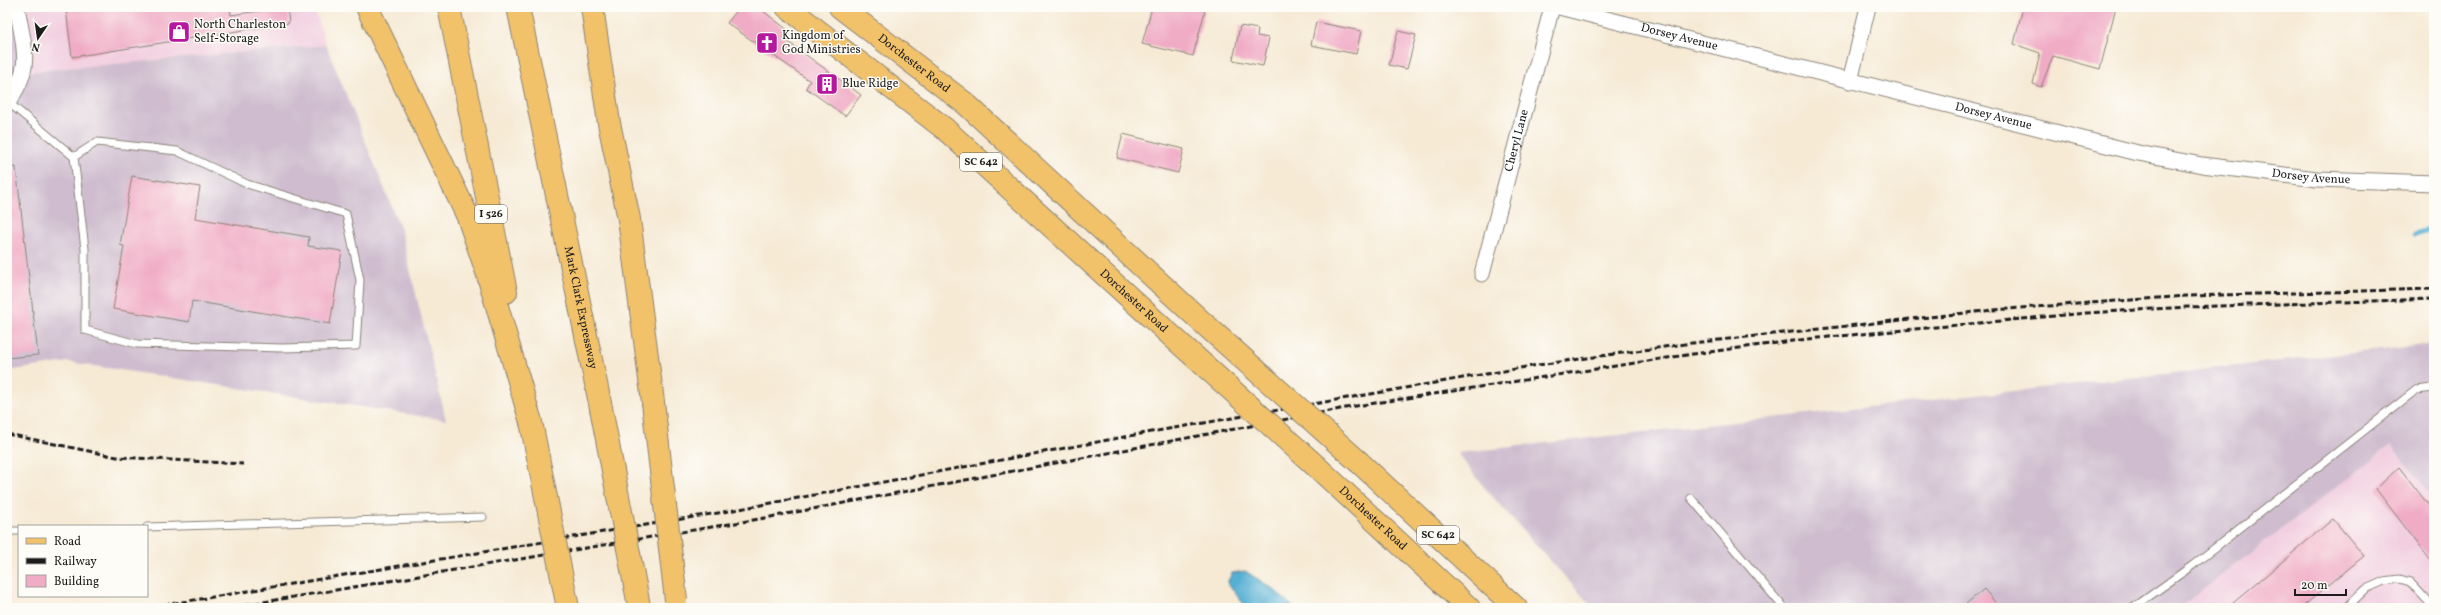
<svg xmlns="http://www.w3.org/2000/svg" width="2441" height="615" font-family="Vollkorn,serif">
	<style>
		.built { fill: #f2cfe0 }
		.industrial { fill: #cfbdcf }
		.water { fill: #55afd3; stroke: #386678 }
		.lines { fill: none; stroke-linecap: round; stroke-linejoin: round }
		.stream { stroke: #55afd3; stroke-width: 5 }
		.building { fill: #f0abc5 }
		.lane-casing { stroke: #898378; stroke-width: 9 }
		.street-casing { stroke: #898378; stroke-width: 17 }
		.primary-casing { stroke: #898378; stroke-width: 24 }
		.highway-casing { stroke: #898378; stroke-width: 24 }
		.lane { stroke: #fff; stroke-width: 7 }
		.street { stroke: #fff; stroke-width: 15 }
		.primary { stroke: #f2c26a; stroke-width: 22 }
		.highway { stroke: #f2c26a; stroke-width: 22 }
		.rail { stroke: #1c1c1c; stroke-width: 3; stroke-dasharray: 6 3; stroke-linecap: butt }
		.primary-bridge-casing { stroke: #898378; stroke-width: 24; stroke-linecap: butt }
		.highway-bridge-casing { stroke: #898378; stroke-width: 24; stroke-linecap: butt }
		.primary-bridge { stroke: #f2c26a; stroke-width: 22 }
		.highway-bridge { stroke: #f2c26a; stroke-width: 22 }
		.labels { text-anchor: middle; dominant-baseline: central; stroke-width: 3; stroke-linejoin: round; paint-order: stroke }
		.shield { fill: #fdfcf7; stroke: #605f5e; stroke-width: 1 }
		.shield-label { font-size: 11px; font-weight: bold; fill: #1c1c1c }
		.poi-label { font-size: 12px; fill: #1c1c1c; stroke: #fdfcf7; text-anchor: start }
		.street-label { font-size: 12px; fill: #1c1c1c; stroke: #fdfcf7 }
	</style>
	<rect width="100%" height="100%" fill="#fdfcf7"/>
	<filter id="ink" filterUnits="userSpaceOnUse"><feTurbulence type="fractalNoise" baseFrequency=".025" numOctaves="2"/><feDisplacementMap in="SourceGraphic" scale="8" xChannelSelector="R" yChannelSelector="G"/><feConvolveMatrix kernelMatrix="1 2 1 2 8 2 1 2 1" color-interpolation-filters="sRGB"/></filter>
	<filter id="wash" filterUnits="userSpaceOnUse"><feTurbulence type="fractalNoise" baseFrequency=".012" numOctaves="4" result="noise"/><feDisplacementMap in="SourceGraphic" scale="16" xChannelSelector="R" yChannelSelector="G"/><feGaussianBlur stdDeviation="0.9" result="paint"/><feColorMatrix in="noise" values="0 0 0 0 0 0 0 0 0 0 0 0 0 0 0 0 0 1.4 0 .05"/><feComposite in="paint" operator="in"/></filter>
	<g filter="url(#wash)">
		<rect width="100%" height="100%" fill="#f6ead5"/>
		<g class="built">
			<polygon points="16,7 314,7 326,45 24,72"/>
			<polygon points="2391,445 2434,498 2434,608 2179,608"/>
		</g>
		<g class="industrial">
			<polygon points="7,7 17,7 24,72 326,45 400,227 446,420 68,362 7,371"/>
			<polygon points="2434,344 2434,498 2391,445 2179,608 1593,608 1484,487 1457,453"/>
		</g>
		<polygon class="water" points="1245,571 1272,588 1294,608 1247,608 1227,583 1232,573"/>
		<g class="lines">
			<polyline class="stream" points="2415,234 2434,228"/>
		</g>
		<g id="blocks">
			<g class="building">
				<polygon points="77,7 230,7 231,15 287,7 289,23 72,57 66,9"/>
				<polygon points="740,7 758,7 789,31 784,39 861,95 845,116 806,88 810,81 727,23"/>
				<polygon points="1152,7 1191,7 1205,11 1193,56 1142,44"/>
				<polygon points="2023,7 2116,7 2100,69 2053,56 2041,87 2033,84 2040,53 2014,44"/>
				<polygon points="1316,22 1361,31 1356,54 1311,45"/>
				<polygon points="1240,26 1258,29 1257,36 1269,38 1263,66 1233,60"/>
				<polygon points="1398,31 1416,35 1407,69 1389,65"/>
				<polygon points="1123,134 1184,149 1178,173 1117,158"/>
				<polygon points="7,167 16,167 38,355 7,358"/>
				<polygon points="132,176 200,187 195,218 309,237 308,246 342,251 330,324 192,301 189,322 113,309 124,246 120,245"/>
				<polygon points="2399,467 2434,512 2434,565 2376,489"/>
				<polygon points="2333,519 2364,556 2301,608 2227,608"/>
				<polygon points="1984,589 2000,608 1961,608"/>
			</g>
		</g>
	</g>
	<g filter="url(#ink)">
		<use href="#blocks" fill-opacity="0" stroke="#898378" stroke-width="1"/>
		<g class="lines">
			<g class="lane-casing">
				<g id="lane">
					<polyline points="8,102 74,157 85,249 85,330 137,344 282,348 356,346 360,280 346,214 247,184 177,151 97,142 74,157"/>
					<polyline points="1691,498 1784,608"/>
					<polyline points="147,527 483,517"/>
					<polyline points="7,531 19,531"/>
					<polyline points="2133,608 2193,565 2416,390 2434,388"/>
					<polyline points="2346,608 2366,589 2384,581 2400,579 2410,582 2434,608"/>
				</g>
			</g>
			<g class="street-casing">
				<g id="street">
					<path id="s1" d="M1559 7 2138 153 2202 165 2317 179 2434 183"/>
					<polyline points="1850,81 1868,7"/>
					<path d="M7 104C34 66 24 50 17 7"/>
					<path id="s2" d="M1482 274 1552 7"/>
				</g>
			</g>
			<g class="primary-casing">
				<g id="primary">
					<path id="s3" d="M787 7 945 129 1165 330"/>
					<path id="s4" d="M840 7 966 104 1202 322"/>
					<polyline points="1360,463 1516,608"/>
					<path id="s5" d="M1317 467 1469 608"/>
				</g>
			</g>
			<g class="highway-casing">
				<g id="highway">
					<polyline points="367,7 468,217 487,272 531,422"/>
					<polyline points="449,7 506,292"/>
					<path id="s6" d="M518 7 601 408"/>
					<polyline points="592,7 609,123 629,219 653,402"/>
				</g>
			</g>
			<use href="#lane" class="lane"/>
			<use href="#street" class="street"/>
			<use href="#primary" class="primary"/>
			<use href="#highway" class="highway"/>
			<g class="rail">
				<polyline points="7,434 117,457 243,464"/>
				<polyline points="146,608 718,513 1140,434 1538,365 1692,343 1993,310 2187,296 2434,289"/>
				<polyline points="228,608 765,518 1356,406 1693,354 1808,339 2086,313 2188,307 2434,299"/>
			</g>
			<g class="primary-bridge-casing">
				<g id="primary-bridge">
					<polyline points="1202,322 1360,463"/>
					<polyline points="1165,330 1317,467"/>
				</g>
			</g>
			<g class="highway-bridge-casing">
				<g id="highway-bridge">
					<polyline points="653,402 676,600"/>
					<polyline points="601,408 639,606"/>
					<polyline points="531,422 568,608"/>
				</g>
			</g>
			<use href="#primary-bridge" class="primary-bridge"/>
			<use href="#highway-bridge" class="highway-bridge"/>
		</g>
	</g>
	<defs>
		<g id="shop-square" transform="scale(1.15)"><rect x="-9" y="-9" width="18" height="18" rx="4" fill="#b5179e" stroke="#fdfcf7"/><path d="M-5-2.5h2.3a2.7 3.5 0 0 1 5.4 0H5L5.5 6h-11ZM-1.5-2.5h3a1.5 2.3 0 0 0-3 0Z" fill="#fff"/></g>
		<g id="church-square" transform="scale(1.15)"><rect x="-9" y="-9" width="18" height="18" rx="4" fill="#b5179e" stroke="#fdfcf7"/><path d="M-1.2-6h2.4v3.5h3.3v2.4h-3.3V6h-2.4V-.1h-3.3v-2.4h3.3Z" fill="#fff"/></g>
		<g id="building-square" transform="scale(1.15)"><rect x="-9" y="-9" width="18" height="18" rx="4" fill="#b5179e" stroke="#fdfcf7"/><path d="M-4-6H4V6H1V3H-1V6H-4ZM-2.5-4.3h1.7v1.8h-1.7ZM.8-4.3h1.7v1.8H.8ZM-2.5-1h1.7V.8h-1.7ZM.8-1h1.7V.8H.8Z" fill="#fff"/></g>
	</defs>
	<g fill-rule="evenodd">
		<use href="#shop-square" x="179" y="32"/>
		<use href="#church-square" x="767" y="43"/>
		<use href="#building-square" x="827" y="84"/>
	</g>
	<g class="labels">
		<g class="shield">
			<rect x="960" y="153" width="42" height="18" rx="3"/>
			<rect x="475" y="205" width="32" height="18" rx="3"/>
			<rect x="1417" y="526" width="42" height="18" rx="3"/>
		</g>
		<g class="shield-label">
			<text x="981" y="162">SC 642</text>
			<text x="491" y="214">I 526</text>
			<text x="1438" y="535">SC 642</text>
		</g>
		<g class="poi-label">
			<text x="194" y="25">North Charleston<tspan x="194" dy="14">Self-Storage</tspan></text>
			<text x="782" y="36">Kingdom of<tspan x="782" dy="14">God Ministries</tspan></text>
			<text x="842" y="84">Blue Ridge</text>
		</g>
		<g class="street-label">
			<text stroke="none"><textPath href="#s1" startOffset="124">Dorsey Avenue</textPath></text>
			<text stroke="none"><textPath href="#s4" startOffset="93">Dorchester Road</textPath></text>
			<text stroke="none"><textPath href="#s1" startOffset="448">Dorsey Avenue</textPath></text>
			<text stroke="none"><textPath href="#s2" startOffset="138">Cheryl Lane</textPath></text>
			<text stroke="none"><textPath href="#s1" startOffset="772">Dorsey Avenue</textPath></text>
			<text stroke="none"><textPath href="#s3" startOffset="455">Dorchester Road</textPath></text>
			<text stroke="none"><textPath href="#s6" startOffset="307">Mark Clark Expressway</textPath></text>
			<text stroke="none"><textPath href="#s5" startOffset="76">Dorchester Road</textPath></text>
		</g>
	</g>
	<rect width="2441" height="615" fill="none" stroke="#fdfcf7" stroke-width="24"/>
	<rect x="18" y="525" width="130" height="72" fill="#fdfcf7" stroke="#a3a29f"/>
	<rect x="26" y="538" width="20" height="6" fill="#f2c26a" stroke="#a3a29f"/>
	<text x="54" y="545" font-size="12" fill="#1c1c1c">Road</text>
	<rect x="26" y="558" width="20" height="6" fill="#1c1c1c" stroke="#a3a29f"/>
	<text x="54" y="565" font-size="12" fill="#1c1c1c">Railway</text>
	<rect x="26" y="575" width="20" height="12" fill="#f0abc5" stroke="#a3a29f"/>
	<text x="54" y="585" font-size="12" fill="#1c1c1c">Building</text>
	<g transform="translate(38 38) rotate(193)" stroke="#fdfcf7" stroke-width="3" paint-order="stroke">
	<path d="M0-3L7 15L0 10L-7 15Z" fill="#1c1c1c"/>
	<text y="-6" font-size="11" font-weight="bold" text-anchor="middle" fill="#1c1c1c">N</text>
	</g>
	<path d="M2295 589v6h51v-6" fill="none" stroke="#1c1c1c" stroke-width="2"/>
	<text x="2301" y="589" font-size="12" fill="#1c1c1c" stroke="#fdfcf7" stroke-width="3" paint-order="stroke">20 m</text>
</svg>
